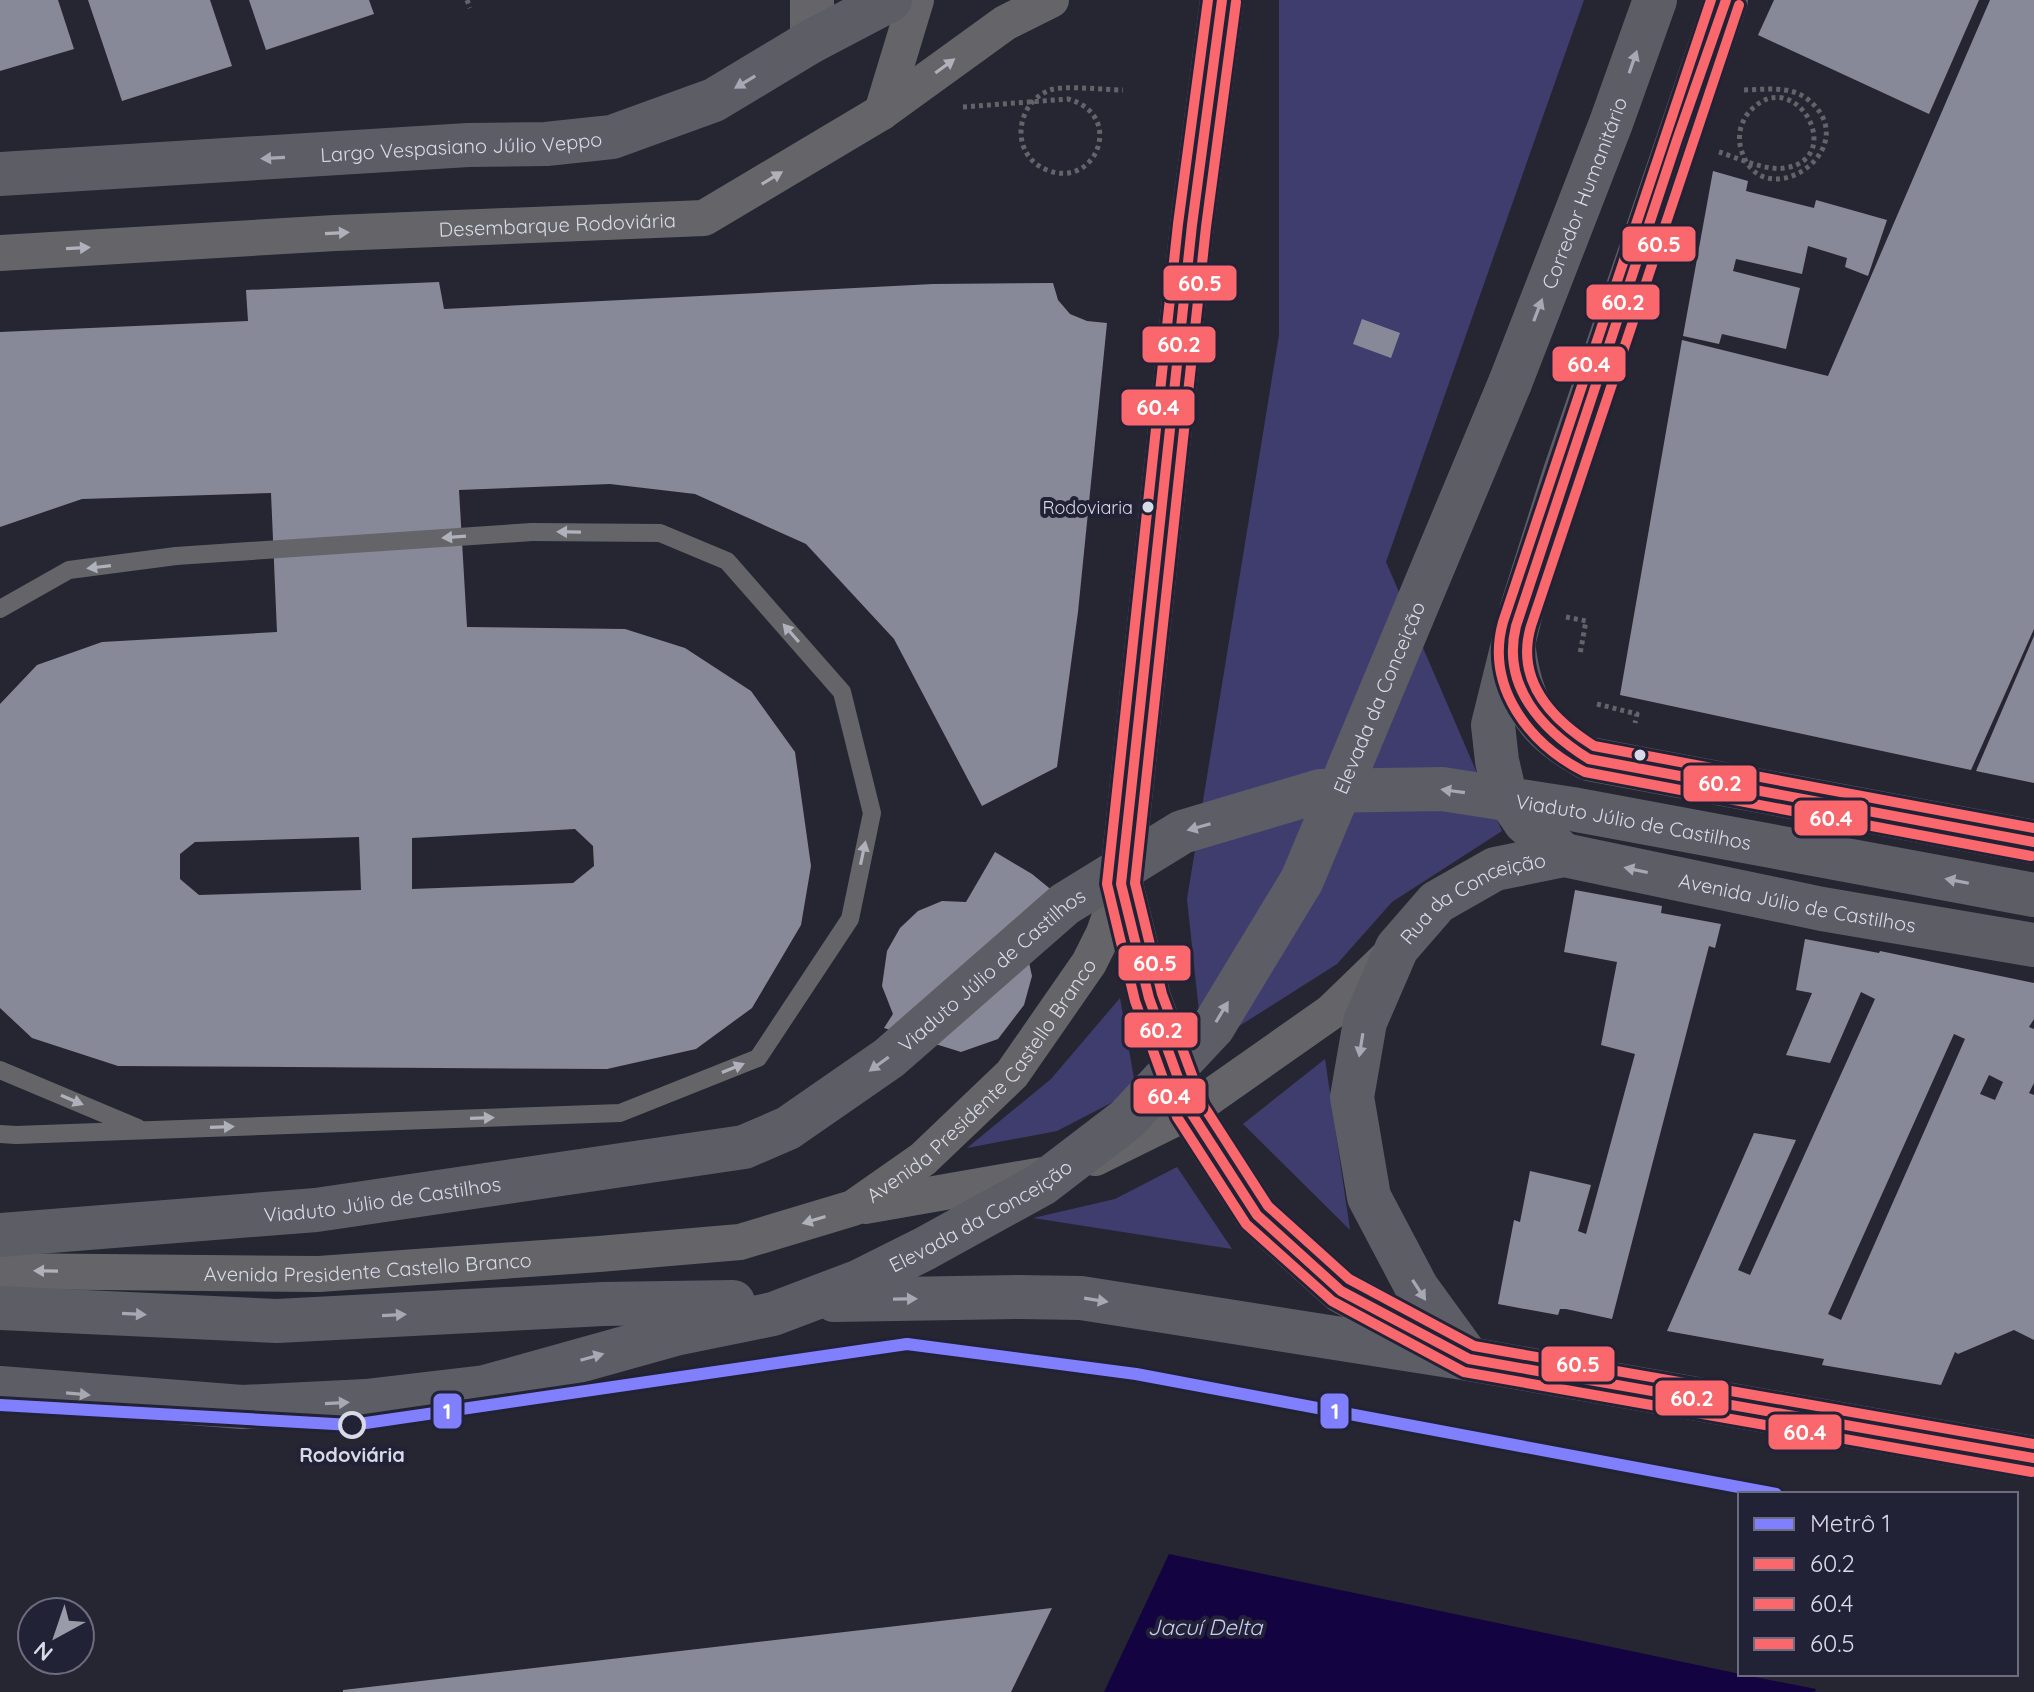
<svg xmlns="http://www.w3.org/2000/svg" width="2034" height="1692" font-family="Quicksand,sans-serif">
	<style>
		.green { fill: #3f3d6e }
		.water { fill: #140341 }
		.building { fill: #888998; fill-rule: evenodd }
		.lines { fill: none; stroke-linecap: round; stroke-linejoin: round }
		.path { stroke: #636469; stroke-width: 5; stroke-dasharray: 4 4; stroke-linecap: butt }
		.service { stroke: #656569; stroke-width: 18 }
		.minor { stroke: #656569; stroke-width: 36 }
		.tertiary { stroke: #656569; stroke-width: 44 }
		.secondary { stroke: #5d5d65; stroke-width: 44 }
		.primary { stroke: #5c5d65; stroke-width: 44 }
		.service-bridge { stroke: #656569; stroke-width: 18 }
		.secondary-bridge { stroke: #5d5d65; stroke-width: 44 }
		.primary-bridge { stroke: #5c5d65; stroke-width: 44 }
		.bus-1-casing { stroke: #222236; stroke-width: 16 }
		.bus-2-casing { stroke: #222236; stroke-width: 16 }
		.bus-3-casing { stroke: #222236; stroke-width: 16 }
		.bus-1 { stroke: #fa676c; stroke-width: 10 }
		.bus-2 { stroke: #fa676c; stroke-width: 10 }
		.bus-3 { stroke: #fa676c; stroke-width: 10 }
		.metro-1-casing { stroke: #222236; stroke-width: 18 }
		.metro-1 { stroke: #8080ff; stroke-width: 12 }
		.oneway { fill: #a7a8b3 }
		.oneway2 { fill: #b0b1bb }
		.bus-dot { fill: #d9dae7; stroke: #222236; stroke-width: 3 }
		.stop-dot { fill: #222236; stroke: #d9dae7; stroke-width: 4 }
		.labels { text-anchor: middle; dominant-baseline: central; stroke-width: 8; stroke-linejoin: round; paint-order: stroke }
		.bus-label { font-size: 18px; fill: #d9dae7; stroke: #222236; text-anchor: end }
		.street-label { font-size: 20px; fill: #d9dae7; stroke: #222236 }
		.stop-label { font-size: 20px; font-weight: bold; fill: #d9dae7; stroke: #222236 }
		.water-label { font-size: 22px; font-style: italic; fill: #c9cbf5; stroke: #222236 }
		.line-badge { stroke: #222236; stroke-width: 3 }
		.badge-label { font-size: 22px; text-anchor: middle; font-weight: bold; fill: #fff }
	</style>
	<rect width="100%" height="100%" fill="#262632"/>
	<g class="green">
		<polygon points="1279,0 1584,0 1386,562 1502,831 1392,902 1337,964 1203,1049 1187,899 1279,335"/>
		<polygon points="1120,998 1136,1090 1057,1131 967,1148 1051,1079"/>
		<polygon points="1325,1059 1350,1230 1243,1124"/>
		<polygon points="1177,1167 1232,1249 1033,1218 1115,1199"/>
	</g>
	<polygon class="water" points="1169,1554 1740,1674 1816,1689 1815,1692 1104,1692"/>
	<g class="building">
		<polygon points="0,0 58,0 74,49 0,71"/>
		<polygon points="88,0 210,0 232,66 122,101"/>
		<polygon points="249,0 369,0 374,14 266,50"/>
		<polygon points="1774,0 1979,0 1929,114 1758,35"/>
		<polygon points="1990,0 2034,0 2034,629 1971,770 1620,695 1682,340 1828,376"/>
		<polygon points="1713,171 1748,181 1746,191 1814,208 1816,200 1887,220 1868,276 1845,267 1847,258 1808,246 1802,274 1736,259 1733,271 1800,288 1786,349 1722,334 1719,344 1683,336"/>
		<path d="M439 282 444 309 933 284 1053 283 1058 300 1070 314 1087 321 1107 323 1078 612 1057 767 982 806 894 639 806 544 695 494 610 484 459 490 467 627 625 629 685 648 751 691 795 752 811 866 801 925 752 1008 696 1049 607 1069 118 1066 32 1038 0 1008V704L37 665 102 642 277 632 271 493 82 499 0 527V332L248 321 246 290ZM575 829 593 846 594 866 573 883 412 889V838ZM359 837 361 890 199 895 180 879V854L195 842Z"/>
		<polygon points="1362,319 1400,333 1391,358 1353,344"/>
		<polygon points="2034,636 2034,783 1976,771"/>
		<polygon points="995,852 1032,874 1059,896 1024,940 1032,976 1024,1005 998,1039 961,1052 884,1028 893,1014 882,986 887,951 900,928 918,911 942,901 966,902"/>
		<polygon points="1575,890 1662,906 1661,913 1721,924 1715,948 1709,946 1612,1319 1566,1309 1560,1309 1558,1315 1498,1304 1514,1220 1520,1222 1530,1171 1591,1185 1578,1231 1586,1234 1635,1054 1601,1045 1617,962 1564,952"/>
		<path d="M1805 939 1879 953 1880 951 2034 983V1019L2029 1027 2034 1029V1083L2029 1093 2034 1095V1340L2014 1330 1958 1354 1955 1352 1941 1385 1822 1365 1824 1359 1667 1331 1754 1133 1796 1140 1738 1270 1750 1275 1875 999 1861 992 1830 1063 1786 1055 1812 993 1796 990ZM1954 1034 1965 1039 1841 1320 1828 1314ZM1989 1075 2003 1082 1995 1100 1980 1094Z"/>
		<polygon points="1052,1608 1011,1692 343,1692 343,1690"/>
	</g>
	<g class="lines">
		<g class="path">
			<polyline points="467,0 470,8"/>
			<path d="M963 107 1068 99C1126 115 1096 190 1047 170 1009 155 1015 103 1050 90 1063 85 1107 90 1123 90"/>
			<path d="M1719 152C1738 158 1765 171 1785 168 1848 158 1795 64 1751 110 1741 120 1737 135 1741 149 1761 221 1871 147 1806 98 1788 85 1762 90 1741 90"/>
			<polyline points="1566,617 1586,621 1580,654"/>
			<polyline points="1597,704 1637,714 1635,723"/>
		</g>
		<g class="service">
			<polyline points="0,609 69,570 176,556"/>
			<polyline points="0,1070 138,1128"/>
			<polyline points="0,1134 16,1135 620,1113 758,1058 850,919 872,813 842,692 727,561 660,533 532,532"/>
		</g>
		<g class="minor">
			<polyline points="882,112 916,0"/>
			<path id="s1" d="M0 253 335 233 704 218 882 112 1005 23 1051 0"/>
			<polyline points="1095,1158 1190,1111 1331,1012 1390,955"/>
			<polyline points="865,1206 1043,1175"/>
			<path id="s2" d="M0 1271 319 1274 599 1254 740 1242 853 1208 923 1159 1012 1074 1089 963 1104 933 1121 884"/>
		</g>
		<polyline class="tertiary" points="812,41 812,0"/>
		<g class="secondary">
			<polyline points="1222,0 1192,225 1121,884 1149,998 1190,1111 1257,1215 1341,1291 1469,1359 2034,1458"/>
			<path d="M1514 650C1522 709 1538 730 1589 759L2034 842"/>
			<polyline points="1564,855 1525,822 1504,791 1497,761 1493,725 1522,608 1563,478 1726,0"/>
			<path id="s3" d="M1462 1350 1417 1288 1369 1197 1352 1097 1365 1022 1397 948 1437 902 1495 869 1564 855 1822 909 2034 945"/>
		</g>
		<g class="primary">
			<path id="s4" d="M0 174 468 145 546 144 612 137 714 100 812 41 890 0"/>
			<path id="s5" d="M1510 383 1611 123 1655 0"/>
			<polyline points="1018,1297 1081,1298 1469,1359"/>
		</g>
		<polyline class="service-bridge" points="176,556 532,532"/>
		<path class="secondary-bridge" id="s6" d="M0 1235 316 1210 744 1147 788 1128 889 1058 1065 904 1182 832 1320 791 1442 789 1572 809 2034 895"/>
		<g class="primary-bridge">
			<polyline points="834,1300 1018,1297"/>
			<polyline points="0,1308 277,1321 603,1304 733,1302"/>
			<path id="s7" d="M0 1388 242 1407 366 1401 485 1387 675 1334 773 1314 860 1281 924 1249 1042 1184 1127 1119 1213 1027 1302 880 1510 383"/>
		</g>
		<g class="bus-1-casing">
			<g id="bus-1">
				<polyline points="1222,0 1192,225 1121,884 1149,998 1190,1111 1257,1215 1341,1291 1469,1359 2034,1458"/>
				<path d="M1726 0 1677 140 1516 626C1501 686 1542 730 1589 759L2034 842"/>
			</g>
		</g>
		<g class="bus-2-casing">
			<g id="bus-2">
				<polyline points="1208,0 1178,224 1107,884 1135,1001 1177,1117 1246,1224 1332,1301 1464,1372 2032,1472"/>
				<path d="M1711 0 1503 622C1485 687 1529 744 1585 772L2031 856"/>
			</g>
		</g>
		<g class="bus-3-casing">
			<g id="bus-3">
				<polyline points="1236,2 1206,227 1135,883 1162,994 1203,1105 1268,1206 1349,1279 1474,1346 2034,1444"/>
				<path d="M1739 5 1531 626C1515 680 1551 719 1594 746L2034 828"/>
			</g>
		</g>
		<use href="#bus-1" class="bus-1"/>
		<use href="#bus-2" class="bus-2"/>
		<use href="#bus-3" class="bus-3"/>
		<g class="metro-1-casing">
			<polyline id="metro-1" points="0,1405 352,1425 907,1344 1136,1374 1776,1494"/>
		</g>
		<use href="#metro-1" class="metro-1"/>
	</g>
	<defs><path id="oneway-solid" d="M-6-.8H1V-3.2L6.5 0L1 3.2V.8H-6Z" transform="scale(2)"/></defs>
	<g class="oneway">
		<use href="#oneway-solid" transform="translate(1633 62) rotate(-71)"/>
		<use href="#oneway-solid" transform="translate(745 82) rotate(149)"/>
		<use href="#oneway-solid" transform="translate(273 158) rotate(177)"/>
		<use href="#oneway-solid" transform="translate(1538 310) rotate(-69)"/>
		<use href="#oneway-solid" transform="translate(1453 791) rotate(-172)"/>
		<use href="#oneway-solid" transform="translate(1199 827) rotate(164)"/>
		<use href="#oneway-solid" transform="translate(1636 870) rotate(-168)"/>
		<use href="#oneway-solid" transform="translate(1957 881) rotate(-169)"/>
		<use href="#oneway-solid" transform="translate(1222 1012) rotate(-59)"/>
		<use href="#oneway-solid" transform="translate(1361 1045) rotate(99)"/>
		<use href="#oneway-solid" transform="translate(879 1064) rotate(144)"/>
		<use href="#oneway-solid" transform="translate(1419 1290) rotate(57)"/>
		<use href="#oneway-solid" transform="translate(905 1299) rotate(-1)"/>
		<use href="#oneway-solid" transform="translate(1096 1300) rotate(9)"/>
		<use href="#oneway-solid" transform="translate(134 1314) rotate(3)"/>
		<use href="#oneway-solid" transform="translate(394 1315) rotate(-3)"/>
		<use href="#oneway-solid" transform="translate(592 1357) rotate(-16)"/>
		<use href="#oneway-solid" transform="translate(78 1394) rotate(5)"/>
		<use href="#oneway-solid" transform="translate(337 1403) rotate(-3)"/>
	</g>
	<g class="oneway2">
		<use href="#oneway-solid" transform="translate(945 66) rotate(-36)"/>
		<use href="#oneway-solid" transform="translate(772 178) rotate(-31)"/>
		<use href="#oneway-solid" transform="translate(337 233) rotate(-3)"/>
		<use href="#oneway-solid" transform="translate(78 248) rotate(-3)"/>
		<use href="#oneway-solid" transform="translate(569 532) rotate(-179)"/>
		<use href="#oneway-solid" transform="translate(454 537) rotate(176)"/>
		<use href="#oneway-solid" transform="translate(99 567) rotate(173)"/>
		<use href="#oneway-solid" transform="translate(791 633) rotate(-131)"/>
		<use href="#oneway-solid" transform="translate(863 853) rotate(-78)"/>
		<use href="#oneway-solid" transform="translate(733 1068) rotate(-22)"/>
		<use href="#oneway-solid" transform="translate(72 1100) rotate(23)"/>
		<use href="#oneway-solid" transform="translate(482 1118) rotate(-2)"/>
		<use href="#oneway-solid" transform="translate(222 1127) rotate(-2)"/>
		<use href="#oneway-solid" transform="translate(814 1220) rotate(163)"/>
		<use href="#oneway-solid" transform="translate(46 1271) rotate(-179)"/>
	</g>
	<g class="bus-dot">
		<circle cx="1148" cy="507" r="7"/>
		<circle cx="1640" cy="755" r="7"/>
	</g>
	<circle class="stop-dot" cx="352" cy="1425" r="12"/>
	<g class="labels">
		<g class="bus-label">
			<text x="1133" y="507">Rodoviaria</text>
		</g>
		<g class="street-label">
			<text stroke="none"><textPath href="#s4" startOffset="462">Largo Vespasiano Júlio Veppo</textPath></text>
			<text stroke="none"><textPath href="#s5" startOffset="204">Corredor Humanitário</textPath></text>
			<text stroke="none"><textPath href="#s1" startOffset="558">Desembarque Rodoviária</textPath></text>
			<text stroke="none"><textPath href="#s7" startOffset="1686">Elevada da Conceição</textPath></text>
			<text stroke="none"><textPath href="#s6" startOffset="1752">Viaduto Júlio de Castilhos</textPath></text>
			<text stroke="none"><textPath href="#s3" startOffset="874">Avenida Júlio de Castilhos</textPath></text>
			<text stroke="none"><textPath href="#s3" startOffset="532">Rua da Conceição</textPath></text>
			<text stroke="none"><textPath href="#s6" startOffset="1056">Viaduto Júlio de Castilhos</textPath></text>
			<text stroke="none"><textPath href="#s2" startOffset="1042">Avenida Presidente Castello Branco</textPath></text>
			<text stroke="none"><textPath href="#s6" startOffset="384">Viaduto Júlio de Castilhos</textPath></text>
			<text stroke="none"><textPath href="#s7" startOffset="1014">Elevada da Conceição</textPath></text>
			<text stroke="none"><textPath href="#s2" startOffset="368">Avenida Presidente Castello Branco</textPath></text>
		</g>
		<g class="stop-label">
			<text x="352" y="1454">Rodoviária</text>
		</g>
		<g class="water-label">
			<text x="1205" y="1627">Jacuí Delta</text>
		</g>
	</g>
	<g class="line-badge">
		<rect x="1621" y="225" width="76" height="38" rx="8" fill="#fa676c"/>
		<rect x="1162" y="264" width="76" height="38" rx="8" fill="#fa676c"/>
		<rect x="1585" y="283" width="76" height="38" rx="8" fill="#fa676c"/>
		<rect x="1141" y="325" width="76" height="39" rx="8" fill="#fa676c"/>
		<rect x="1551" y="345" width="76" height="38" rx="8" fill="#fa676c"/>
		<rect x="1120" y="388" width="76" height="39" rx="8" fill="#fa676c"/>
		<rect x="1682" y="764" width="76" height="39" rx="8" fill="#fa676c"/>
		<rect x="1793" y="799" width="76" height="38" rx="8" fill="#fa676c"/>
		<rect x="1117" y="944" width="75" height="38" rx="8" fill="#fa676c"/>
		<rect x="1123" y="1011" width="76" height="38" rx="8" fill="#fa676c"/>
		<rect x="1132" y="1077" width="75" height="38" rx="8" fill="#fa676c"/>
		<rect x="1540" y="1345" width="76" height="38" rx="8" fill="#fa676c"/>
		<rect x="1654" y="1379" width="76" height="38" rx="8" fill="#fa676c"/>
		<rect x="432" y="1392" width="31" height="38" rx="8" fill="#8080ff"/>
		<rect x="1319" y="1392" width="31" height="38" rx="8" fill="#8080ff"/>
		<rect x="1767" y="1413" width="76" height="38" rx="8" fill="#fa676c"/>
	</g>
	<g class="badge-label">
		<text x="1659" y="252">60.5</text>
		<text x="1200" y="291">60.5</text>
		<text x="1623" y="310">60.2</text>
		<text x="1179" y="352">60.2</text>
		<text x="1589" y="372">60.4</text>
		<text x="1158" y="415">60.4</text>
		<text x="1720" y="791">60.2</text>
		<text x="1831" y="826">60.4</text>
		<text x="1155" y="971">60.5</text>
		<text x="1161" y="1038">60.2</text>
		<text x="1169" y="1104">60.4</text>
		<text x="1578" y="1372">60.5</text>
		<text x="1692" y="1406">60.2</text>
		<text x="447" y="1419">1</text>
		<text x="1335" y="1419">1</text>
		<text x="1805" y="1440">60.4</text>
	</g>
	<rect x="1738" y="1492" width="280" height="184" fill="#222236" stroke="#6b6c7d" stroke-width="2"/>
	<rect x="1754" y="1518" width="40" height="12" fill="#8080ff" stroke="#6b6c7d" stroke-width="2"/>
	<text x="1810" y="1532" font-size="24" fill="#d9dae7">Metrô 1</text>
	<rect x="1754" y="1558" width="40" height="12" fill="#fa676c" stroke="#6b6c7d" stroke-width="2"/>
	<text x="1810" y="1572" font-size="24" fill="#d9dae7">60.2</text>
	<rect x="1754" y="1598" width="40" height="12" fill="#fa676c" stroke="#6b6c7d" stroke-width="2"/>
	<text x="1810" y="1612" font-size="24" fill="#d9dae7">60.4</text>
	<rect x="1754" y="1638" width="40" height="12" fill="#fa676c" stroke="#6b6c7d" stroke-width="2"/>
	<text x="1810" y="1652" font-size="24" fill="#d9dae7">60.5</text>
	<g transform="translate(56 1636) rotate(220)"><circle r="38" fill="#222236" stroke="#6b6c7d" stroke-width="2"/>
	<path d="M0-6L14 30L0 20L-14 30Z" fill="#9a9ba8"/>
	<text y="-12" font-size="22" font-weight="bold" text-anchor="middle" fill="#d9dae7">N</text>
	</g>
</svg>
